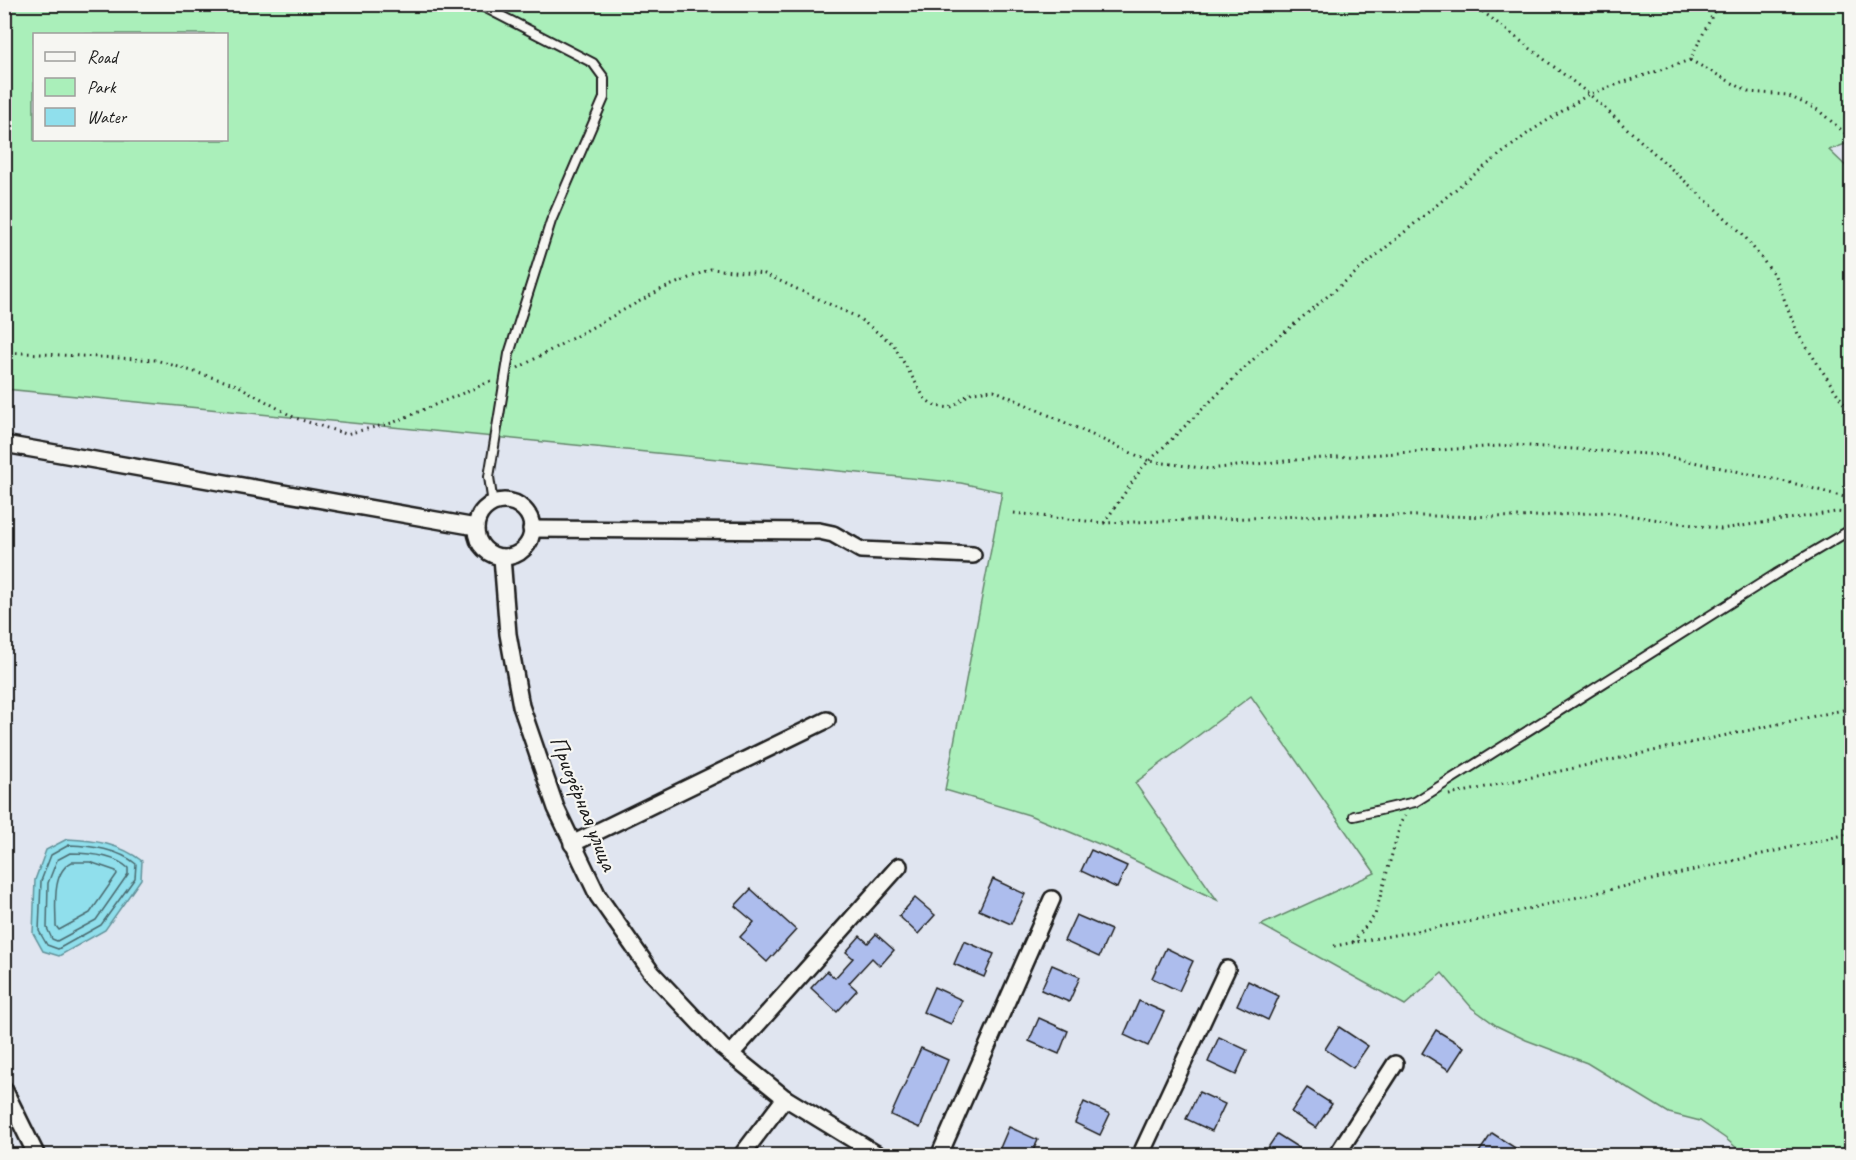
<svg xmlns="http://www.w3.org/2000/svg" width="1856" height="1160" font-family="Caveat,sans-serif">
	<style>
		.green { fill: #aaefba; stroke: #63866b; stroke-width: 1.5; fill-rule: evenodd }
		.water { fill: #90dfec; stroke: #629199; stroke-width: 1.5 }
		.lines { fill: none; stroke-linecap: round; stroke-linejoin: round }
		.shore { stroke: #4a6a6f; stroke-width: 1.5 }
		.building { fill: #adbded; stroke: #1c1c1c; stroke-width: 1.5 }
		.service-casing { stroke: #1c1c1c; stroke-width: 12 }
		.minor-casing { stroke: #1c1c1c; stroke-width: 20 }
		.path { stroke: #1c1c1c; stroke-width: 3; stroke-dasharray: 1.5 4.5; stroke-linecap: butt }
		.service { stroke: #f6f6f2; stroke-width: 8 }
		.minor { stroke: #f6f6f2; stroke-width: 15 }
		.labels { text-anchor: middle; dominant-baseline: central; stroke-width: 4.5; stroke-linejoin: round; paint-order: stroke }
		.street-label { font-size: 24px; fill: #1c1c1c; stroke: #f6f6f2 }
	</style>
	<rect width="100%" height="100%" fill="#e0e5f0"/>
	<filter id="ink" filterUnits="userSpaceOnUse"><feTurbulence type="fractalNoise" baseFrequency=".0167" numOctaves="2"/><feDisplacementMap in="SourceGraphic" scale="12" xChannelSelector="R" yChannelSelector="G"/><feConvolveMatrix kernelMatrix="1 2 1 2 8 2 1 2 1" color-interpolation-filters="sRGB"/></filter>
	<g filter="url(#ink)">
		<path class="green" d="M4 5H1851V142L1829 150 1852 172 1851 1155H1745L1725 1138 1700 1121 1669 1113 1587 1063 1526 1040 1497 1026 1472 1008 1442 973 1405 1005 1261 925 1375 873 1251 696 1135 783 1217 900 1111 849 1029 815 945 790 1002 492 961 483 5 389ZM34 34H226V140H34Z"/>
		<path class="water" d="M67 839C95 840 120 844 142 861L141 879 105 930 59 956 43 951 33 933 35 880 46 850Z"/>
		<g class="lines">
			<g class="shore">
				<path d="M69 845C92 846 118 849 136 864L135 878 101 925 58 949 47 945 39 931 41 881 51 855Z"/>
				<path d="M70 853C88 853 114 855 128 868V874L96 920 57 941 52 939 47 928 48 883 57 860Z"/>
				<path d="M72 862H90L116 871 117 874 90 913 59 930 56 926C56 907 51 872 72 862Z"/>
			</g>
		</g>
		<g class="building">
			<polygon points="1091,850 1127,866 1117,888 1081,871"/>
			<polygon points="993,879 1025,894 1011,924 979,910"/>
			<polygon points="751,889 796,930 767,962 740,937 754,922 735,906"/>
			<polygon points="915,898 935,915 918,934 899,916"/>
			<polygon points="1076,915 1111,930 1099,957 1064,941"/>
			<polygon points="876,934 894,950 880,966 872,958 849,983 857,990 837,1012 811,988 827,971 835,978 853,958 846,952 860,936 868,943"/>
			<polygon points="964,941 994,954 984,977 954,964"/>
			<polygon points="1166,948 1193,961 1179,991 1152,978"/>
			<polygon points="1052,965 1080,977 1069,1002 1041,990"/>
			<polygon points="1248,981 1279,996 1268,1020 1237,1005"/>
			<polygon points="934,987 962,1000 951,1024 923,1012"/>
			<polygon points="1139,1001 1164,1012 1148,1046 1124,1035"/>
			<polygon points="1039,1018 1068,1031 1059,1054 1029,1041"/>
			<polygon points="1339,1027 1368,1046 1353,1068 1325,1049"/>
			<polygon points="1436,1030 1464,1047 1449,1070 1422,1053"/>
			<polygon points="1219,1037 1247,1050 1236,1075 1208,1062"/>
			<polygon points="921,1048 948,1060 920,1128 891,1115"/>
			<polygon points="1307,1088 1332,1104 1316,1128 1291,1112"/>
			<polygon points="1199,1092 1225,1104 1212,1131 1186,1119"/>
			<polygon points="1084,1102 1110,1114 1100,1135 1075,1123"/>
			<polygon points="1009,1127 1038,1140 1031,1155 997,1155"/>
			<polygon points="1492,1133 1526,1155 1477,1155"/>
			<polygon points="1277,1134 1310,1155 1263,1155"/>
		</g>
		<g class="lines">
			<g class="service-casing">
				<g id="service">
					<polyline points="478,4 593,63 604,78 604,98 551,221 509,354 489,477 493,504"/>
					<polyline points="1354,816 1415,802 1776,574 1852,529"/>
				</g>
			</g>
			<g class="minor-casing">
				<g id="minor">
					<polyline points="4,444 476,527"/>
					<circle cx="504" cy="529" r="28"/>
					<polyline points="531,529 819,531 833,534 861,550 973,555"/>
					<polyline points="502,557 508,634 521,706 556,808 598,896 652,973 722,1047 785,1098 880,1156"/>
					<polyline points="572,844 827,720"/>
					<polyline points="731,1054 899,866"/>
					<polyline points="4,1089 37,1156"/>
					<polyline points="741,1156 785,1098"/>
					<polyline points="939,1156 1052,899"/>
					<polyline points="1140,1156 1227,969"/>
					<polyline points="1336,1156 1395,1064"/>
				</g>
			</g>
			<g class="path">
				<polyline points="1473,4 1589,94 1742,233 1775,276 1798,334 1852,416"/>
				<polyline points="1690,60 1749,92 1787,95 1818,110 1852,139"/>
				<polyline points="4,352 156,360 237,385 295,418 346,434 392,423 494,380"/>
				<polyline points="518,368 662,289 711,269 765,274 857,317 893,344 925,399 935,406 950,408 972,392 994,390 1149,461 1209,469 1295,460 1514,445 1661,455 1796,484 1852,499"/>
				<polyline points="1014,513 1104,523 1334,515 1521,517 1606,512 1721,529 1836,512 1852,514"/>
				<polyline points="1104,523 1142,468 1262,351 1462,184 1531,131 1589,94 1690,60 1718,4"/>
				<polyline points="1449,795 1852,708"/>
				<polyline points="1353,942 1375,915 1401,822 1405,816"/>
				<polyline points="1334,946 1489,918 1852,833"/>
			</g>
			<use href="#service" class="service"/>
			<use href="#minor" class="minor"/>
		</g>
	</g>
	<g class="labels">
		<g class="street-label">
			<text transform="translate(584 803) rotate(68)">Приозёрная улица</text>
		</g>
	</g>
	<rect width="1856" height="1160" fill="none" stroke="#f6f6f2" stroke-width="24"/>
	<rect x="12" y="12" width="1832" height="1136" fill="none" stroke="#1c1c1c" stroke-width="2" filter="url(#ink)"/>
	<rect x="33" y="33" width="195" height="108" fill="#f6f6f2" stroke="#9f9f9c" stroke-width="1.5"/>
	<rect x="45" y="52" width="30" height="9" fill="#f6f6f2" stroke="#9f9f9c" stroke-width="1.5"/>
	<text x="87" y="63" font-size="18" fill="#1c1c1c">Road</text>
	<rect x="45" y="78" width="30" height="18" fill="#aaefba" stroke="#9f9f9c" stroke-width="1.5"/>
	<text x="87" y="93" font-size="18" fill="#1c1c1c">Park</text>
	<rect x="45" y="108" width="30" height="18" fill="#90dfec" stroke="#9f9f9c" stroke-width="1.5"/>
	<text x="87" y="123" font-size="18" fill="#1c1c1c">Water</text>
</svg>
